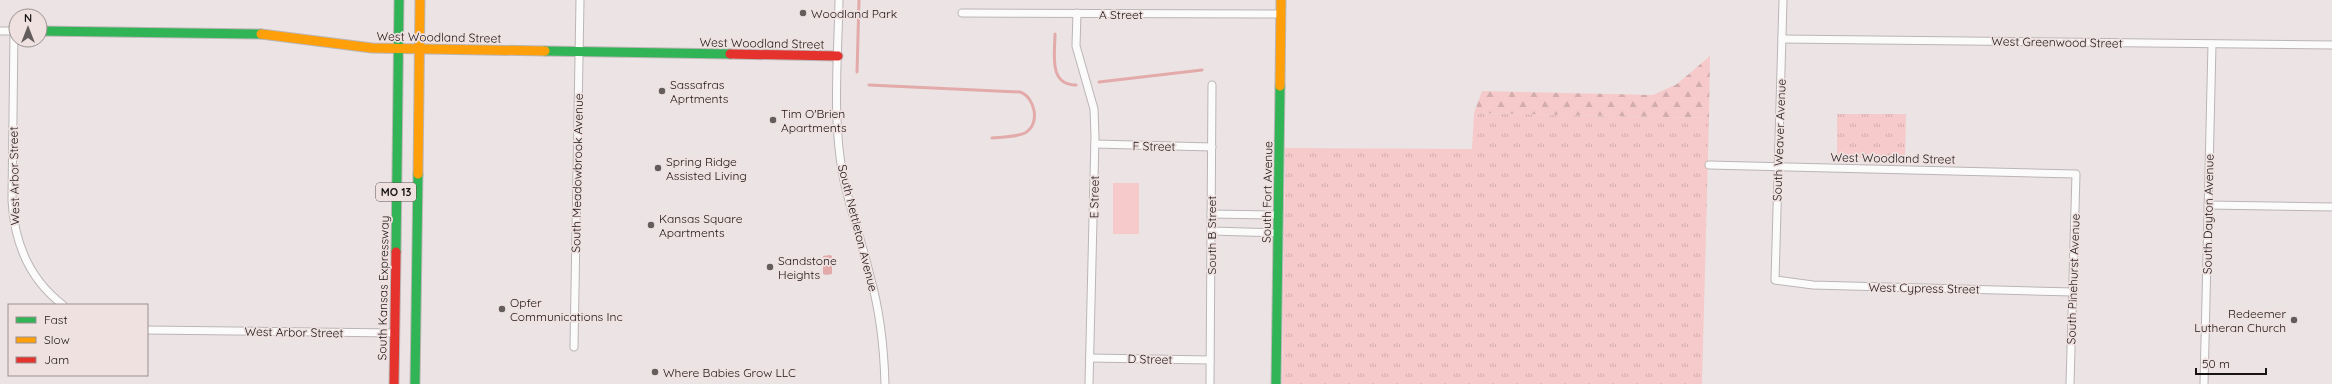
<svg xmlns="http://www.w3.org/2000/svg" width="2332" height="384" font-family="Quicksand,sans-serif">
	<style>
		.grass { fill: url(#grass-tufts) }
		.forest { fill: url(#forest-firs) }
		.pitch { fill: #f6caca }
		.water { fill: url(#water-ripples) }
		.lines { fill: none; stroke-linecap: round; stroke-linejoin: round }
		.stream { stroke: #e3aaaa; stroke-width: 3 }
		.street-casing { stroke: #bbb5b5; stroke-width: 9 }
		.fast-casing { stroke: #bbb5b5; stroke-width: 11 }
		.slow-casing { stroke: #bbb5b5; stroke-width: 11 }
		.jam-casing { stroke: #bbb5b5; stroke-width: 11 }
		.street { stroke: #fcfbfb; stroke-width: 7 }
		.fast { stroke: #30b455; stroke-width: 9 }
		.slow { stroke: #ff9f0a; stroke-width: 9 }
		.jam { stroke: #e5322d; stroke-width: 9 }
		.poi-dot { fill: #635d5d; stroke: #f0e1e1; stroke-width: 1.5 }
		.labels { text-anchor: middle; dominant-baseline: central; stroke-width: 3.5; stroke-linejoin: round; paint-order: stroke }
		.shield { fill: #f0e1e1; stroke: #5a5252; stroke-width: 1 }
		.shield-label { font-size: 11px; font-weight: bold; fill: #191414 }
		.poi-label { font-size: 12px; fill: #191414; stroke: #f0e1e1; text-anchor: start }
		.street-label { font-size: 12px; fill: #191414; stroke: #f0e1e1 }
	</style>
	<defs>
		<pattern id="grass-tufts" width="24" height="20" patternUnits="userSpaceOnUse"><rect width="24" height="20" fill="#f6caca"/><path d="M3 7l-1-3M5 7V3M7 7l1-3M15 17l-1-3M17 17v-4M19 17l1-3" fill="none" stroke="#d2adad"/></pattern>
		<pattern id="forest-firs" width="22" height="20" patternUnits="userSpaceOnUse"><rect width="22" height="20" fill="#f6caca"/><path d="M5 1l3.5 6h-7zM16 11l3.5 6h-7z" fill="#d2adad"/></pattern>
		<pattern id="water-ripples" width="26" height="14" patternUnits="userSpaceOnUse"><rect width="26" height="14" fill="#e3aaaa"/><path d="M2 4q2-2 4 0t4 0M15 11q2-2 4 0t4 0" fill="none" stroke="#c29191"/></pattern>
	</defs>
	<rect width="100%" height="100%" fill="#ece4e4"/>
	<g class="grass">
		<polygon points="1474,113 1709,118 1702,384 1282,384 1285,148 1472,149"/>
		<polygon points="1837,114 1906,114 1905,158 1837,158"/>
	</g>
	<polygon class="forest" points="1710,56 1709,118 1474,113 1482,91 1653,95 1677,84"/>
	<rect class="pitch" x="1113" y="183" width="26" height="51"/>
	<polygon class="water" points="830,255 832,256 832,274 826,275 823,274 823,256"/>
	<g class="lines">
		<g class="stream">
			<path d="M1055 34C1055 53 1048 85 1076 85"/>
			<polyline points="857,72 859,0"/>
			<polyline points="1099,82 1202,70"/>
			<path d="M869 85 1020 92C1035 97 1041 124 1025 133 1016 137 1002 137 992 138"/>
		</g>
		<g class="street-casing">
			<g id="street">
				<path d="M839 0C838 59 832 118 843 176 850 210 862 242 870 276 880 311 884 348 885 384"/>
				<polyline points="1783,0 1775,280 1813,285 2073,292"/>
				<polyline points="962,13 1281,14"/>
				<polyline points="1077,13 1076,46 1094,109 1095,137 1089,384"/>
				<polyline points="0,31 16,31"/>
				<path d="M14 31 12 200C14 241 29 279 63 305"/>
				<polyline points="1782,39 2332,45"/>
				<polyline points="1095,144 1212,147"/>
				<polyline points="1709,165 2076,174 2070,384"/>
				<polyline points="2208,205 2332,207"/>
				<polyline points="1211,214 1279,215"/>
				<polyline points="1211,231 1279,233"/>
				<polyline points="147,330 394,333"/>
				<polyline points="574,347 580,0"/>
				<polyline points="1090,358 1210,360"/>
				<polyline points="1210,384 1212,85"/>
				<polyline points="2204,384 2212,44"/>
			</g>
		</g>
		<g class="fast-casing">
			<g id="fast">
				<polyline points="40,31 261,34"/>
				<polyline points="545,51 730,54"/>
				<polyline points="396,252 399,0"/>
				<polyline points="415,384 418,174"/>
				<polyline points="1276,384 1280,86"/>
			</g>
		</g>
		<g class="slow-casing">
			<g id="slow">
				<polyline points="261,34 372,48 545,51"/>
				<polyline points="1280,86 1281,0"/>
				<polyline points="418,174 420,0"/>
			</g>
		</g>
		<g class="jam-casing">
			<g id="jam">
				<polyline points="730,54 838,56"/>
				<polyline points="394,384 396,252"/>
			</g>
		</g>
		<use href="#street" class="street"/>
		<use href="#fast" class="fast"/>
		<use href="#slow" class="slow"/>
		<use href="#jam" class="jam"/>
	</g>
	<g class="poi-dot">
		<circle cx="803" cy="13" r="4"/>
		<circle cx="662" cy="91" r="4"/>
		<circle cx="773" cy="120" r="4"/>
		<circle cx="658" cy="168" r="4"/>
		<circle cx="651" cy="225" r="4"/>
		<circle cx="770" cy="267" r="4"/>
		<circle cx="502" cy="309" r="4"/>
		<circle cx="2294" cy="320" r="4"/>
		<circle cx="655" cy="372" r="4"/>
	</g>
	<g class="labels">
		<rect class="shield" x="376" y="183" width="40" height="18" rx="3"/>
		<g class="shield-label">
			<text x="396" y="192">MO 13</text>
		</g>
		<g class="poi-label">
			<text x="811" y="13">Woodland Park</text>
			<text x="670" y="84">Sassafras<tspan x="670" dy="14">Aprtments</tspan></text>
			<text x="781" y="113">Tim O'Brien<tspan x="781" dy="14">Apartments</tspan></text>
			<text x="666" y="161">Spring Ridge<tspan x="666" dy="14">Assisted Living</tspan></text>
			<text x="659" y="218">Kansas Square<tspan x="659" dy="14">Apartments</tspan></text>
			<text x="778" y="260">Sandstone<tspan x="778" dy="14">Heights</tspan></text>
			<text x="510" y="302">Opfer<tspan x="510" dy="14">Communications Inc</tspan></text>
			<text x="2286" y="313" text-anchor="end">Redeemer<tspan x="2286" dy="14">Lutheran Church</tspan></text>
			<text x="663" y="372">Where Babies Grow LLC</text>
		</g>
		<g class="street-label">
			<text x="1121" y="14">A Street</text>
			<text transform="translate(439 37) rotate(1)">West Woodland Street</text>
			<text transform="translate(2057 42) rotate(1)">West Greenwood Street</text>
			<text transform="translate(762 43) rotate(1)">West Woodland Street</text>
			<text transform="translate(1779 140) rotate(-88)">South Weaver Avenue</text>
			<text transform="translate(1154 146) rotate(1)">F Street</text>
			<text transform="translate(1893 158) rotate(1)">West Woodland Street</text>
			<text transform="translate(577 173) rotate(-89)">South Meadowbrook Avenue</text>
			<text transform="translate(14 176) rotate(-91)">West Arbor Street</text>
			<text transform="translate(1267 192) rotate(-89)">South Fort Avenue</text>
			<text transform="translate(1094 197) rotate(-89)">E Street</text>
			<text transform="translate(2208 214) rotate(-89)">South Dayton Avenue</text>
			<text transform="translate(858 228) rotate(76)">South Nettleton Avenue</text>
			<text transform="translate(1211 235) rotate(-90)">South B Street</text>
			<text transform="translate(2073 279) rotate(-88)">South Pinehurst Avenue</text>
			<text transform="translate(383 288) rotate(-89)">South Kansas Expressway</text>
			<text transform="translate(1924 288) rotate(1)">West Cypress Street</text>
			<text transform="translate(294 332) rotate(1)">West Arbor Street</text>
			<text transform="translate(1150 359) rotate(1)">D Street</text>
		</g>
	</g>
	<rect x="8" y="304" width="140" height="72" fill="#f0e1e1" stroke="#9a8f8f"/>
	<rect x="16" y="317" width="20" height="6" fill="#30b455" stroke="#9a8f8f"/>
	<text x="44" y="324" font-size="12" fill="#191414">Fast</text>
	<rect x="16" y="337" width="20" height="6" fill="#ff9f0a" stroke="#9a8f8f"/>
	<text x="44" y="344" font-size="12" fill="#191414">Slow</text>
	<rect x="16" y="357" width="20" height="6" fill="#e5322d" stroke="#9a8f8f"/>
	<text x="44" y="364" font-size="12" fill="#191414">Jam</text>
	<g transform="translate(28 28)"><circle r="19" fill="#f0e1e1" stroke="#9a8f8f"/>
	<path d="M0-3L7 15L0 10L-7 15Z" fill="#635d5d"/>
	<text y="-6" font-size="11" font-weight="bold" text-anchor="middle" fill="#191414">N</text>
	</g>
	<path d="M2196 368v6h70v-6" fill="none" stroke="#191414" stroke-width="2"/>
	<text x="2202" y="368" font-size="12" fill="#191414" stroke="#f0e1e1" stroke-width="3" paint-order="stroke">50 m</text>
</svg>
